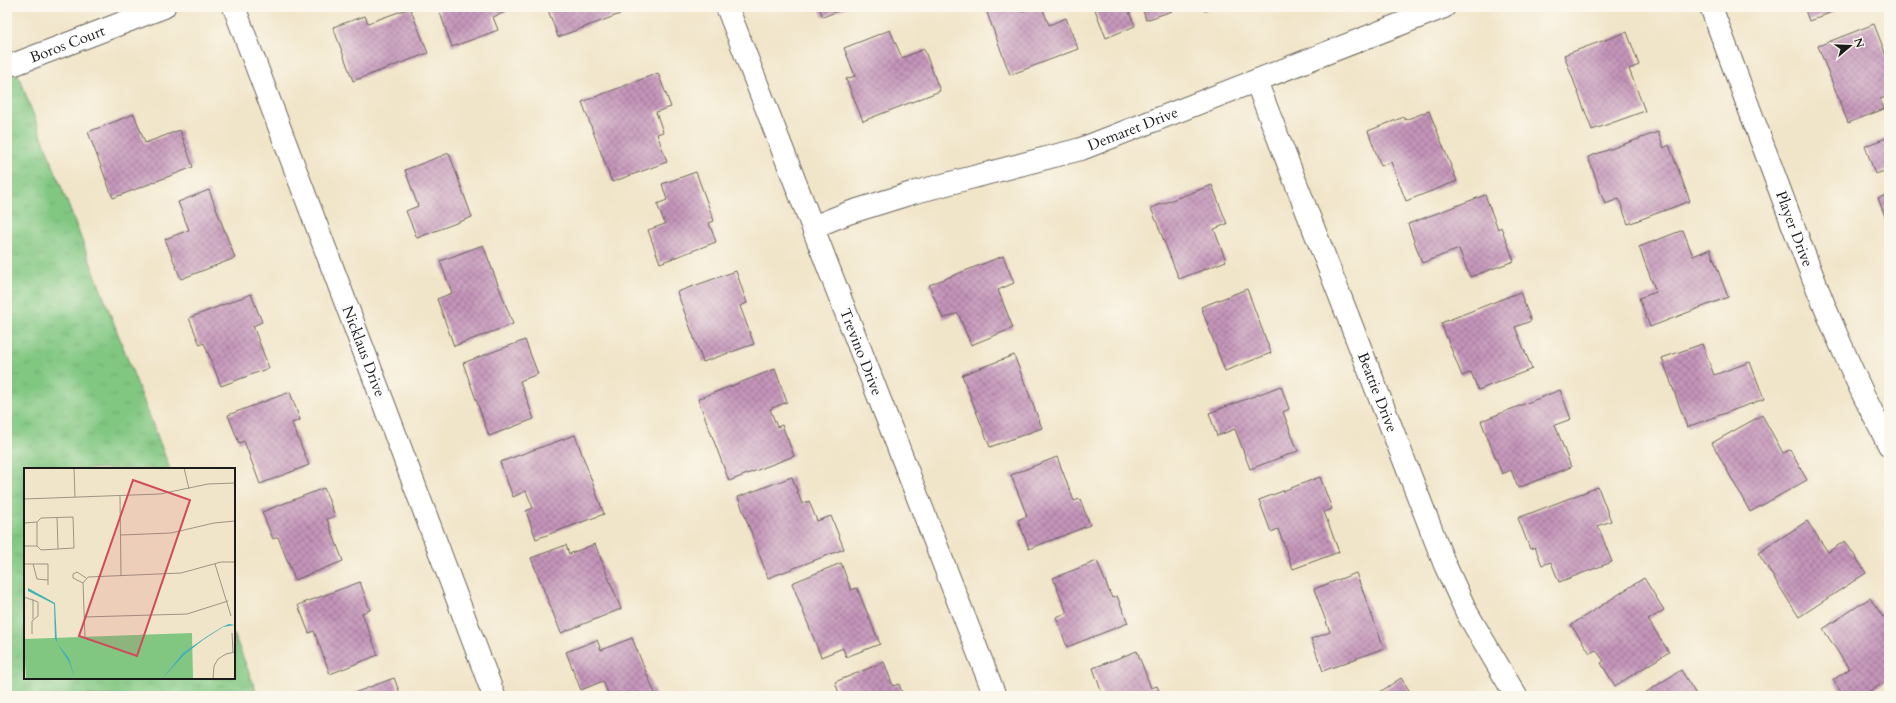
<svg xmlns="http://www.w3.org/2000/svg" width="1896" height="703" font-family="Cardo,serif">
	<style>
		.grass { fill: url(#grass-tufts); stroke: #4e724f }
		.building { fill: url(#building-cross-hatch) }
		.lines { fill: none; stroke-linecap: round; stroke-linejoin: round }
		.street-casing { stroke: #676259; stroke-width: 24 }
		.street { stroke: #fff; stroke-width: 22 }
		.labels { text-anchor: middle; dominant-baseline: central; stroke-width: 3; stroke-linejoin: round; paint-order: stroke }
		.street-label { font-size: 15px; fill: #1c1c1c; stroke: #fbf7ec }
		.inset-road { fill: none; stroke: #9c9584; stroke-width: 1 }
		.view { fill: #d1495b; fill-opacity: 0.15; stroke: #d1495b; stroke-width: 2 }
		.inset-edge { fill: none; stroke: #1c1c1c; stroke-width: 2 }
	</style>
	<defs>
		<pattern id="grass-tufts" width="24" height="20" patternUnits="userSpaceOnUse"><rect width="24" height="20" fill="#81c782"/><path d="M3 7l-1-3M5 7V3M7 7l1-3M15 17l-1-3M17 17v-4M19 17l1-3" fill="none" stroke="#6faa70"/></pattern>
		<pattern id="building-cross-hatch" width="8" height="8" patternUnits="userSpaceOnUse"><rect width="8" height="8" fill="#c494ba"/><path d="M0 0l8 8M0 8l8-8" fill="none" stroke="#9e7896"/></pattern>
	</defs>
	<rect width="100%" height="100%" fill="#fbf7ec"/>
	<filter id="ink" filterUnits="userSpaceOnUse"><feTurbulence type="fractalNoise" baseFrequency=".025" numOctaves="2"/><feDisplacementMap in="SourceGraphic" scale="8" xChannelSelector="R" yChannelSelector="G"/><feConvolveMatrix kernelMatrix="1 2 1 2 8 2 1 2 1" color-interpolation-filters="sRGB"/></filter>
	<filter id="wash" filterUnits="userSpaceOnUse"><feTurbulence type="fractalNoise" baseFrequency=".012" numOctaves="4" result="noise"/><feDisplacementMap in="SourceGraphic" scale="16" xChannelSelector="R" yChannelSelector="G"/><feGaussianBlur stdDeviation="0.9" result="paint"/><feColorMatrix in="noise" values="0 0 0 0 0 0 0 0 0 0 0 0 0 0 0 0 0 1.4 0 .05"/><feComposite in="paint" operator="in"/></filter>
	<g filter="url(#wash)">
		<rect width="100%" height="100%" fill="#f1e5c9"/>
		<polygon class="grass" points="7,46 170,469 25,469 25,678 234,678 234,634 258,696 7,696"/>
		<g id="blocks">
			<g class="building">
				<polygon points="438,7 518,7 493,17 498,30 452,47"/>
				<polygon points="547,7 620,7 623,13 558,37"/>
				<polygon points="819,7 847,7 823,17"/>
				<polygon points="992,7 1020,7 1022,12 1035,7 1042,7 1049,25 1066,18 1078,49 1010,75 986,10"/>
				<polygon points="1094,7 1142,7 1129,12 1135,26 1106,38"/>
				<polygon points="1142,7 1171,7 1172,11 1146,20"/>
				<polygon points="1203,7 1214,7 1204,11"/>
				<polygon points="1804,7 1845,7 1809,21"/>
				<polygon points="410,8 428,53 353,81 333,27 365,16 368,23"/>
				<polygon points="1874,24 1889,63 1889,96 1880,99 1884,109 1848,123 1818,46"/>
				<polygon points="890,30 902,58 924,49 940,91 863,121 846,79 855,76 844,48"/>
				<polygon points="1627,32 1639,65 1629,69 1645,111 1592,130 1564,55"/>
				<polygon points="658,73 671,107 656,112 663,132 657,134 667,162 612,182 582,102"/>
				<polygon points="1429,111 1457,181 1406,201 1391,162 1381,166 1368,131 1404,117 1405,120"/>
				<polygon points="134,114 145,143 180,130 193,167 113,198 88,132"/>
				<polygon points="1658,132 1664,148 1669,145 1690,201 1628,224 1619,199 1605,204 1588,157"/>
				<polygon points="1889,137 1889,173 1888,170 1875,174 1865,146"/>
				<polygon points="449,153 472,217 417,238 406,211 418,206 405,170"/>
				<polygon points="696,172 714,221 709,223 716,242 660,263 648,230 665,224 657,204 667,200 662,184"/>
				<polygon points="1212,185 1227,224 1214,229 1226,261 1179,279 1151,208"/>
				<polygon points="209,190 235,258 181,279 165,239 189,230 178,202"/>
				<polygon points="1889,194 1889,227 1878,198"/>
				<polygon points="1485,195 1498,229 1501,227 1514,261 1470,277 1459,249 1422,263 1408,224"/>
				<polygon points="1683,230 1693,256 1710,249 1728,297 1650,327 1639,298 1656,292 1639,247"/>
				<polygon points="483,245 513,324 454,346 437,299 452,293 440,261"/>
				<polygon points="1003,256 1014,283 998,290 1013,328 971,345 958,313 943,319 929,285"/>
				<polygon points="736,271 747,303 740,306 754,344 703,362 677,292"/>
				<polygon points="1247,289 1271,353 1225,371 1201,307"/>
				<polygon points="1520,292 1531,321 1515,327 1532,369 1478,390 1471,372 1462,376 1441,323"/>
				<polygon points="251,294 262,322 253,326 269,368 221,386 204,343 200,345 189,318"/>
				<polygon points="525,340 538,374 520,381 534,419 489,436 463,363"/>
				<polygon points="1702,344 1714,375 1750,362 1764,399 1687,427 1662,358"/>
				<polygon points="1014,355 1042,428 990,447 962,375"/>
				<polygon points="775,369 787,402 770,409 777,427 782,425 794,456 729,481 698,399"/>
				<polygon points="1281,386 1289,409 1283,412 1298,451 1250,469 1235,429 1217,436 1209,413"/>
				<polygon points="1560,390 1571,419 1555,425 1571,467 1518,488 1511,470 1502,474 1481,421"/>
				<polygon points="290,392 300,420 292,423 309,465 260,484 244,441 239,443 228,415"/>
				<polygon points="1762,415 1783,453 1790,450 1807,480 1750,512 1712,443"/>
				<polygon points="575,435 604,514 536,539 526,511 533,508 526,491 513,497 500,462"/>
				<polygon points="1057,457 1074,501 1080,499 1090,525 1029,549 1018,520 1027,516 1011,475"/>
				<polygon points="792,477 802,504 809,501 817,521 831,516 844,549 768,578 738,497"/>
				<polygon points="1320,477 1332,509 1324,512 1339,552 1293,569 1278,529 1271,532 1259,500"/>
				<polygon points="1598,487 1611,521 1598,526 1612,562 1559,582 1551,562 1542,565 1535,547 1530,549 1518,518"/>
				<polygon points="324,488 335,516 327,519 343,561 295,580 278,537 273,539 262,512"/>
				<polygon points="1807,521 1828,552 1845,541 1866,573 1799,617 1758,553"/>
				<polygon points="595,544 621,609 561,633 531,558 566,545 569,554"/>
				<polygon points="1097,561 1112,598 1117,596 1128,623 1067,647 1056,617 1067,613 1053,578"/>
				<polygon points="841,563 851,590 857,588 880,644 846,657 843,648 821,657 792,583"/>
				<polygon points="1356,573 1384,648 1323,671 1311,639 1330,632 1314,589"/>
				<polygon points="1644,578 1664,610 1648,620 1669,652 1615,686 1601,663 1604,661 1596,650 1590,653 1571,625"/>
				<polygon points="360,582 370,610 362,613 378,655 330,674 314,631 309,633 298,605"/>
				<polygon points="1870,598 1883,617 1889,613 1889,679 1864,696 1844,696 1833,680 1849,669 1823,629"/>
				<polygon points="632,638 656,696 609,696 603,681 581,690 566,652 597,640 601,650"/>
				<polygon points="1137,651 1151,688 1157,686 1161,696 1103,696 1093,668"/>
				<polygon points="884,662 893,686 899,684 903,696 840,696 835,682"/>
				<polygon points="1681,670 1697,696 1640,696"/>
				<polygon points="394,678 401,696 346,696"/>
				<polygon points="1401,678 1413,696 1374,696"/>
			</g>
		</g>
	</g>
	<g filter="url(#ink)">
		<use href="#blocks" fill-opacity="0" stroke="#676259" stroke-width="1"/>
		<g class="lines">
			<g class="street-casing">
				<g id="street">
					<path id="s1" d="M234 7 494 696"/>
					<path id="s2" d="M727 7 995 696"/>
					<path id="s3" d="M1711 7C1738 78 1765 149 1791 220 1820 297 1850 373 1889 445"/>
					<path id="s4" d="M15 64 164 7"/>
					<path id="s5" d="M1256 81 1445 565 1467 613 1516 696"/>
					<path id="s6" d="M813 227 848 213 912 193 1081 149 1444 7"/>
				</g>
			</g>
			<use href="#street" class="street"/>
		</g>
	</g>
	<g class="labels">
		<g class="street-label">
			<text stroke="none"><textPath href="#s4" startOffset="56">Boros Court</textPath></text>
			<text stroke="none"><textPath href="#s6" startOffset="335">Demaret Drive</textPath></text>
			<text stroke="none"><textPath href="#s3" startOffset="237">Player Drive</textPath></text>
			<text stroke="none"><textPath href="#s1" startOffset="368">Nicklaus Drive</textPath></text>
			<text stroke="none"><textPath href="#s2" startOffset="370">Trevino Drive</textPath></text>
			<text stroke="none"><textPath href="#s5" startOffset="334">Beattie Drive</textPath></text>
		</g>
	</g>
	<g transform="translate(24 468)">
		<rect width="211" height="211" fill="#f1e5c9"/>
		<path d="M168 165 169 211H2L0 171Z" fill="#81c782"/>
		<path d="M4 120 31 135 33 175 45 190 51 211 45 194 36 180 31 171 30 136 4 123ZM205 156 211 157 199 159 179 172 160 187 138 211 159 185 182 169 198 159Z" fill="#40b0b9"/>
		<path class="inset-road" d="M50 0 51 29M160 0 165 21M96 28 97 108M0 31 136 26 184 16 211 15M33 49 34 81M13 54V78M0 55 13 54 17 50 49 49 50 80 17 82 13 78H0M97 67 147 65 190 55 211 53M0 96H24V117M9 96 13 111 24 112M191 96 207 148M59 115 49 110V106L53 104 62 110M0 129 14 134V148L8 153V166M9 131V151M60 149 163 146 204 133M208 165 209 184M61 169 59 115 64 109 157 105 197 94H211M189 211 190 198 194 191 202 186 211 184"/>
		<path class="view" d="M109 12 166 32 113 188 55 168Z"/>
		<rect width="211" height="211" class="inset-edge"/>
	</g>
	<rect width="1896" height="703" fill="none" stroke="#fbf7ec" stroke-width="24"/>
	<g transform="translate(1850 46) rotate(71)" stroke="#fbf7ec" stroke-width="3" paint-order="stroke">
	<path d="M0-3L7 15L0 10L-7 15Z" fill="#1c1c1c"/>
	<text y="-6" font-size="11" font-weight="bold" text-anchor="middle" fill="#1c1c1c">N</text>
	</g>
</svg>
